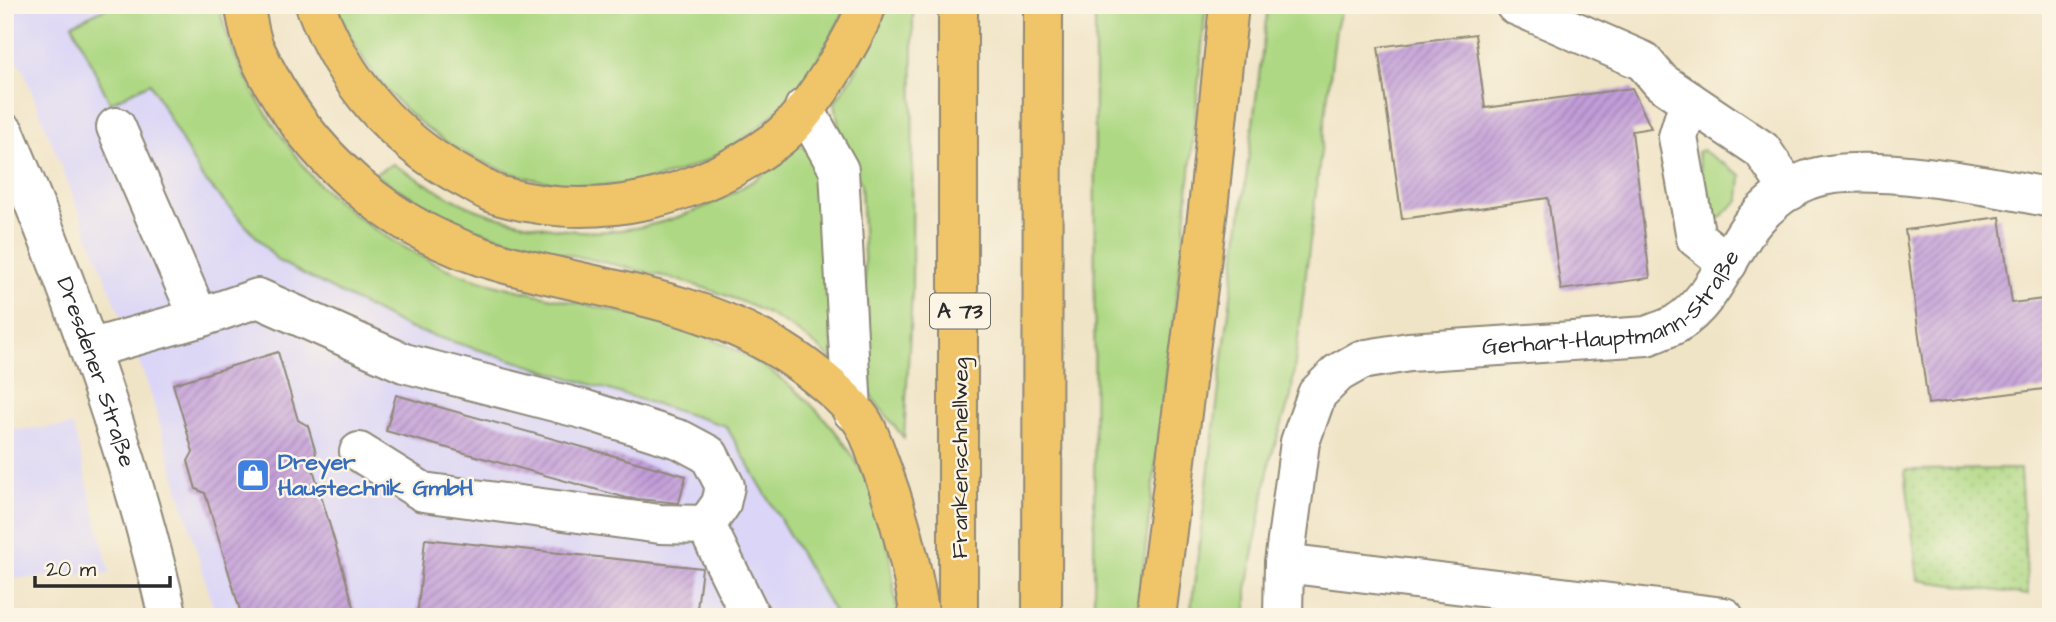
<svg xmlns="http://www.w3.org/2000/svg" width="2056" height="622" font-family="'Architects Daughter',sans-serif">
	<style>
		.built { fill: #dbd6f7 }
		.grass { fill: #aed883; stroke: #6c8257; stroke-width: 2 }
		.park { fill: url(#park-dots); stroke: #6c8257; stroke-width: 2 }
		.building { fill: url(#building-hatch) }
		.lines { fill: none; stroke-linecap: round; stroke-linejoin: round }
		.minor-casing { stroke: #8e8878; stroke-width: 42 }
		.highway-casing { stroke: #8e8878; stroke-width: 42 }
		.minor { stroke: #fff; stroke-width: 38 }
		.highway { stroke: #f0c469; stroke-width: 38 }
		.labels { text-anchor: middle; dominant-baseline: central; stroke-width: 5; stroke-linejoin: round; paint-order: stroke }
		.shield { fill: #fcf5e5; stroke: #6a6863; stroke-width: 2 }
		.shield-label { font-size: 21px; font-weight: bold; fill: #2b2b2b }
		.street-label { font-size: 23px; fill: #2b2b2b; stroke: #fcf5e5 }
		.shop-label { font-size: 23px; font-weight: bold; fill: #366cbe; stroke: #fcf5e5; text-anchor: start }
	</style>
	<defs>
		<pattern id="park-dots" width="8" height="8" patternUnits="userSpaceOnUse" patternTransform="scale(1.75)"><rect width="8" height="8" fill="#aed883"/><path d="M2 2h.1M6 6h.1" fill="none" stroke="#96ba71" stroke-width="1.8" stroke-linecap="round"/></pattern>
		<pattern id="building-hatch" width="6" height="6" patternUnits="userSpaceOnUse" patternTransform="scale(1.75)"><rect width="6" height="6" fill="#c29dd9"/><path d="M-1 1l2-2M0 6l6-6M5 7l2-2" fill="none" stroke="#9e80b0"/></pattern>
	</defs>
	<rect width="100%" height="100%" fill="#fcf5e5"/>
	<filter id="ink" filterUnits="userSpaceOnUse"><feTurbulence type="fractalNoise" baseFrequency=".0143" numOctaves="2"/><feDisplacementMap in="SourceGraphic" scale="14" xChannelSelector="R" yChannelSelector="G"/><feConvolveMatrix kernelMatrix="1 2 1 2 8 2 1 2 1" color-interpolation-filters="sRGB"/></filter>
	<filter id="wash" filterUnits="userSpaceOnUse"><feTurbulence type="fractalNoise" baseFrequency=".00686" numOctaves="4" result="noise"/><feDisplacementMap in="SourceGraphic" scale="28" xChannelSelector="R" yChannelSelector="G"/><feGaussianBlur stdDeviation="1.57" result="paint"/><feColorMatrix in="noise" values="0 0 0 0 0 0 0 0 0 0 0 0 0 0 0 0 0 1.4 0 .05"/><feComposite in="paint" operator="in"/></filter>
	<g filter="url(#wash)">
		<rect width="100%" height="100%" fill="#f0e4c6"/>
		<g class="built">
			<polygon points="5,5 112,5 73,25 109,103 150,82 201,176 408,328 726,426 837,617 216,617 148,385 23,70 5,41"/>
			<polygon points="73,426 110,573 5,579 5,430"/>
		</g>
		<g class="grass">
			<path d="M112 5H219C229 52 255 99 283 138 292 150 301 164 311 176 349 218 422 263 476 279 544 300 615 307 682 328 768 355 843 417 876 502 890 538 893 579 897 617H837L726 426 408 328 278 261 201 176 150 83 110 103 72 24Z"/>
			<path d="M336 5H848C825 48 804 88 766 121 620 247 403 180 336 5Z"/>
			<polygon points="887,5 913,5 912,293 904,438 870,395 861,183 844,161 835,102 854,74"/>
			<polygon points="1095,5 1206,5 1184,234 1137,617 1094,617"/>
			<polygon points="1268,5 1343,5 1336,28 1291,396 1270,460 1247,589 1247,617 1190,617"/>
			<path d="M799 143 823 167 833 361C747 274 604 270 492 235 449 222 412 198 374 174L393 164C424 182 457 205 492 215 528 225 572 234 609 231 675 227 754 191 799 143Z"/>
			<polygon points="1702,150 1741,175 1739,200 1715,222 1711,222 1697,152"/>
		</g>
		<polygon class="park" points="2020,469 2028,595 1918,580 1905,470"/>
		<g id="blocks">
			<g class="building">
				<polygon points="1475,34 1485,108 1632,88 1651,128 1632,131 1650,278 1561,290 1548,198 1402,219 1378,47"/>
				<polygon points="2000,217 2012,303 2051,298 2051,388 1928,404 1905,230"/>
				<polygon points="278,352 298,420 308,426 316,453 311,462 357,617 242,617 205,493 196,489 188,461 193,452 173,384"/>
				<polygon points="396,395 686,476 679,503 627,498 386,431"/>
				<polygon points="425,539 702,568 696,617 417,617"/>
			</g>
		</g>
	</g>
	<g filter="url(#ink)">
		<use href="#blocks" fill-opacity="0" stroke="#8e8878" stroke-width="2"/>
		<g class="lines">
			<g class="minor-casing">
				<g id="minor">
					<polyline points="1515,5 1643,61 1661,82 1762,150 1790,191"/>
					<polyline points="1689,101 1678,137 1696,238 1728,263"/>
					<polyline points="804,108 839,170 852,411"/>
					<path id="s1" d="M5 133C71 289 130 451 168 617"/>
					<polyline points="199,318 258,298 404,363 586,410 681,440 709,455 725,486 721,504 706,525 660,524 423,492 359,452"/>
					<polyline points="89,349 199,318 116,127"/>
					<polyline points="706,525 751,617"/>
					<polyline points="1284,563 1724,617"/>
					<path id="s2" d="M1283 617 1284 563 1300 442 1317 394 1338 373 1361 360 1409 352 1647 336C1656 332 1667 329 1676 324 1711 303 1727 258 1750 226 1762 210 1788 187 1808 180 1861 160 1993 186 2051 198"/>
				</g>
			</g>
			<g class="highway-casing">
				<g id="highway">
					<path d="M244 5C248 20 249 38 256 51 305 156 393 234 506 264 602 290 695 298 782 351 806 366 849 399 864 424 871 436 875 451 880 464 899 514 912 564 920 617"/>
					<path d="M315 5C343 80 393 139 463 177 475 183 488 193 501 196 598 223 695 199 776 140 807 117 853 42 867 5"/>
					<polyline points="958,5 958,617"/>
					<polyline points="1042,617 1043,5"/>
					<polyline points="1156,617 1208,209 1229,5"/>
				</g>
			</g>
			<use href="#minor" class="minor"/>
			<use href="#highway" class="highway"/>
		</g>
	</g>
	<defs>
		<g id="shop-square" transform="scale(1.75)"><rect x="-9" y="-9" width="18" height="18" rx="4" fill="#3f7fe0" stroke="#fcf5e5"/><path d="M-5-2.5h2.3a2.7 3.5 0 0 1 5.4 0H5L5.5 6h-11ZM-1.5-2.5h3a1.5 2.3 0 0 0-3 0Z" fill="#fff"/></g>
	</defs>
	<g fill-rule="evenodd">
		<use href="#shop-square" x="253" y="475"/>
	</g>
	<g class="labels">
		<rect class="shield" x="930" y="293.5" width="60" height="35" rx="5"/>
		<g class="shield-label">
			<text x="960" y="311">A 73</text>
		</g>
		<g class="street-label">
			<text stroke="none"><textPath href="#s2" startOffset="550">Gerhart-Hauptmann-Straße</textPath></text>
			<text stroke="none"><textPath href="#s1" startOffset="256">Dresdener Straße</textPath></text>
			<text transform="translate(960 458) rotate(-90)">Frankenschnellweg</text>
		</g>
		<g class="shop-label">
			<text x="278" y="462">Dreyer<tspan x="278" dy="26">Haustechnik GmbH</tspan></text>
		</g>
	</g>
	<rect width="2056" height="622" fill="none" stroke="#fcf5e5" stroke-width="28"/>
	<path d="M35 576v10h135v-10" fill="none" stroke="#2b2b2b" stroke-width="3.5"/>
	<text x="46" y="576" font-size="21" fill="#2b2b2b" stroke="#fcf5e5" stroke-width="5" paint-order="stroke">20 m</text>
</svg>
